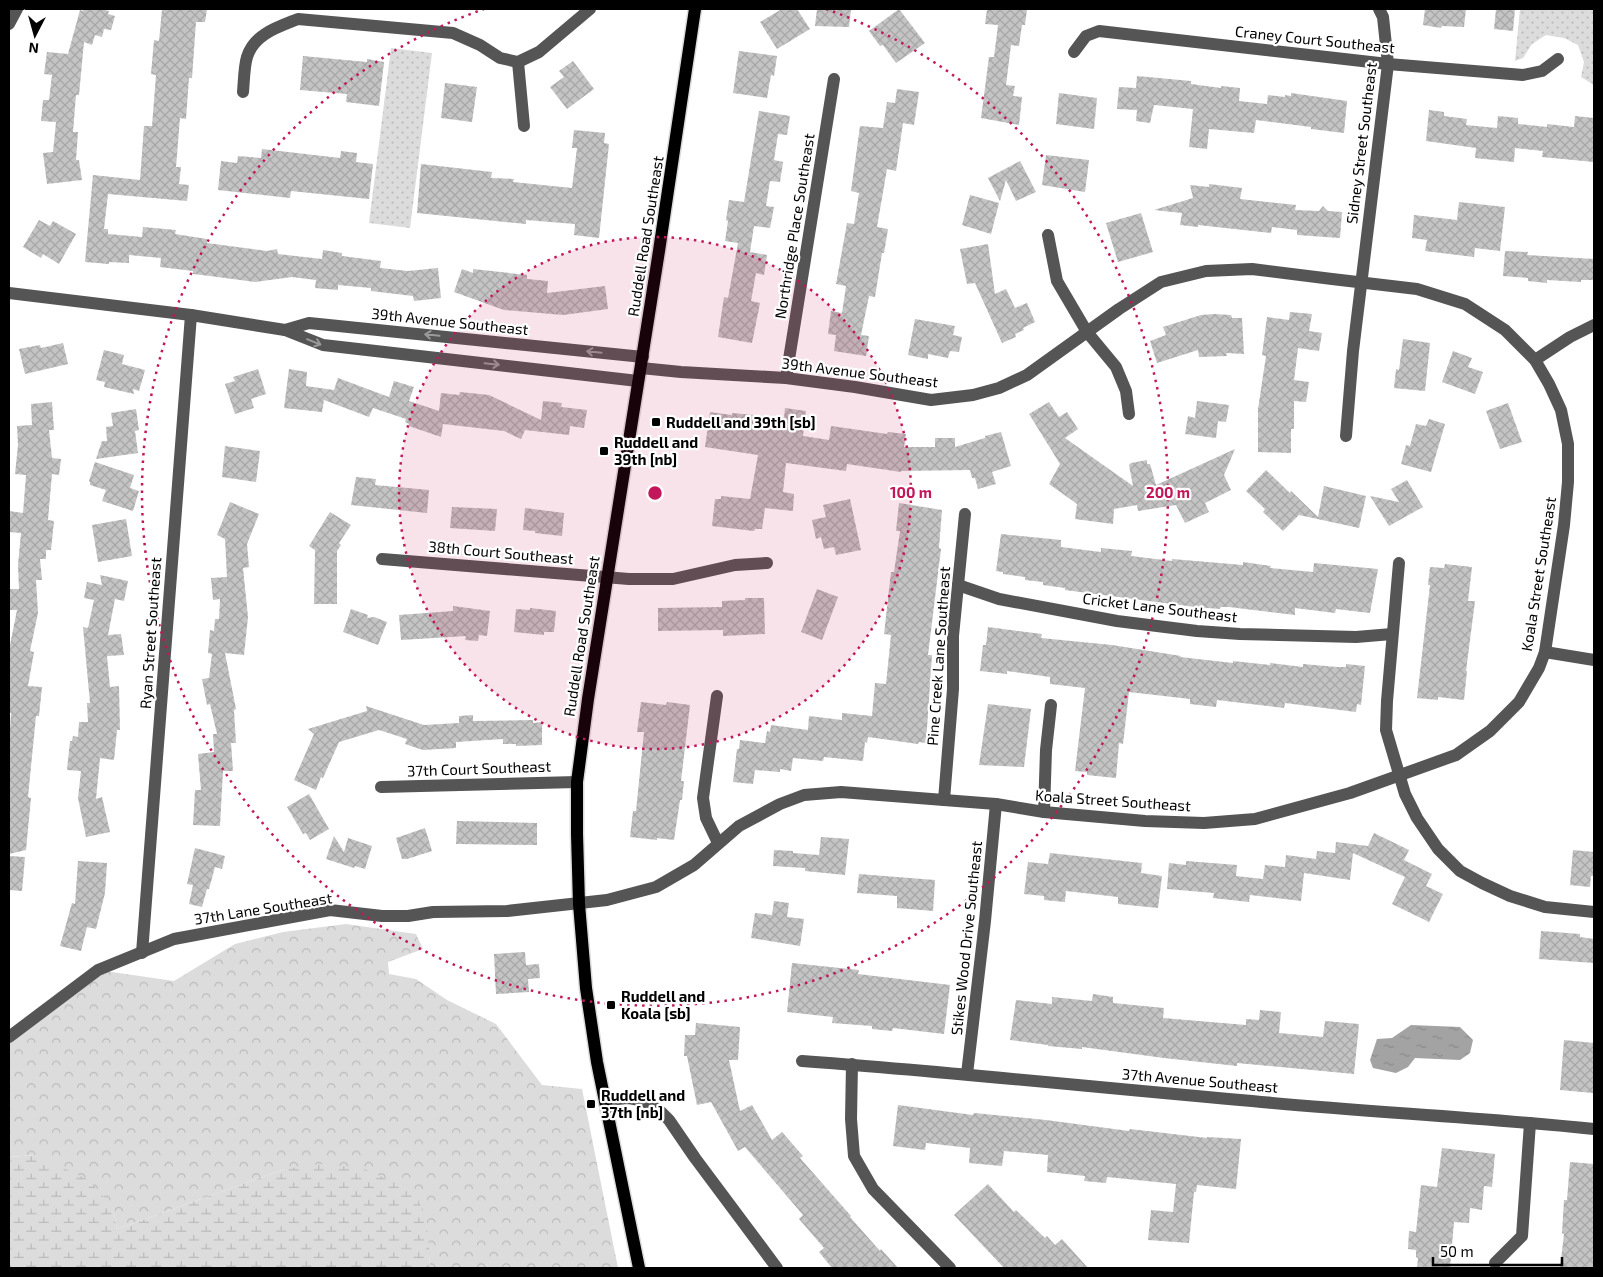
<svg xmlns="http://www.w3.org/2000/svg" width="1603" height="1277" font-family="'Exo 2',sans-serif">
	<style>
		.forest { fill: url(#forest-crowns) }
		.wetland { fill: url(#wetland-marsh) }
		.park { fill: url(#park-dots) }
		.water { fill: url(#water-ripples) }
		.building { fill: url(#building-cross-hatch) }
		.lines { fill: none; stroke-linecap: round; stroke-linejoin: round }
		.major-casing { stroke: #dbdbdb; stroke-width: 15 }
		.minor { stroke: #555; stroke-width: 12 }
		.major { stroke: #000; stroke-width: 12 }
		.oneway { stroke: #999 }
		.ring { fill: none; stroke: #c2185b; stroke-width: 2.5; stroke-dasharray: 2.5 5 }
		.poi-dot { fill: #000; stroke: #fff; stroke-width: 2 }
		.labels { text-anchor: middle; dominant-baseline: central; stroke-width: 4.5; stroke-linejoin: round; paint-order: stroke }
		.street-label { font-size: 15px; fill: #000; stroke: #fff }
		.poi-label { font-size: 15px; font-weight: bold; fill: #000; stroke: #fff; text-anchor: start }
		.centre { fill: #c2185b; stroke: #fff; stroke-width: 2.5 }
		.ring-label { font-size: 15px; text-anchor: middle; font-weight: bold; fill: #c2185b; stroke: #fff; stroke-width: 4.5; stroke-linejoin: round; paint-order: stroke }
	</style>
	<defs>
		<pattern id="forest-crowns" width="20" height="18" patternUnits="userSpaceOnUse" patternTransform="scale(1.25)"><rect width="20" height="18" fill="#dcdcdc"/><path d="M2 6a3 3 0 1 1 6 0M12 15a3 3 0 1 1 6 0" fill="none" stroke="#bbb"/></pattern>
		<pattern id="wetland-marsh" width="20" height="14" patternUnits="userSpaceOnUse" patternTransform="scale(1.25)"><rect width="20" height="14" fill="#dcdcdc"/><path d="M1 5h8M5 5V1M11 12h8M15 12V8" fill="none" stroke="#bbb"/></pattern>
		<pattern id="park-dots" width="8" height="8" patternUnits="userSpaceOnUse" patternTransform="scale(1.25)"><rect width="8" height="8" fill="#dcdcdc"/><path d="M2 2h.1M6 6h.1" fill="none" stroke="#bbb" stroke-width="1.8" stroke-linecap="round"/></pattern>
		<pattern id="water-ripples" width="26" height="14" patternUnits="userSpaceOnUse" patternTransform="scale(1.25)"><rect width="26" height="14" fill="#a3a3a3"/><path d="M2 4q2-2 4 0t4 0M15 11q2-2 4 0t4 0" fill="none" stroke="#8b8b8b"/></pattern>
		<pattern id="building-cross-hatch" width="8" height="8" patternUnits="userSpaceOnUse" patternTransform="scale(1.25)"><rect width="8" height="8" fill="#c4c4c4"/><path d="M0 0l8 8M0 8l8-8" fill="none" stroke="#a7a7a7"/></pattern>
	</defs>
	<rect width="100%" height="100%" fill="#fff"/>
	<polygon class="forest" points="346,924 416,934 423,949 388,962 389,974 416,979 447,1000 496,1024 542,1085 582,1089 618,1268 429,1268 430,1255 285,1169 117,1229 113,1208 35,1155 9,1157 9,1037 98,970 174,981 235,944 283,932"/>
	<polygon class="wetland" points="35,1155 89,1180 113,1208 117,1229 285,1169 319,1164 362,1168 400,1185 417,1197 426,1219 430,1255 429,1268 9,1268 9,1157"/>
	<g class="park">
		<polygon points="1520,9 1594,9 1594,85 1581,77 1584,62 1578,45 1564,38 1546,35 1532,44 1523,58 1515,61"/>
		<polygon points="391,48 432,53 410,228 369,223"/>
	</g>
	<polygon class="water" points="1411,1025 1460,1027 1473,1040 1470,1053 1460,1060 1415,1058 1408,1067 1396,1073 1373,1068 1370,1060 1377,1039 1392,1038"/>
	<g class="building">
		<polygon points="84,9 101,9 109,11 108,14 115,16 111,30 104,29 102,37 95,35 92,45 84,42 79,95 76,95 73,132 78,132 76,160 79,160 82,180 47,184 43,153 53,152 56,122 41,121 43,100 49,100 52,75 44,74 47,52 68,54 80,10 83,11"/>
		<polygon points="162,9 207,9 205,22 196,22 192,78 189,78 186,119 180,118 176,167 181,167 179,184 189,185 187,201 108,194 104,229 108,229 108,234 142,237 143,227 176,230 175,234 207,239 207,243 267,251 277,249 278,254 322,259 323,250 342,253 342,256 381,261 380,268 408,271 438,268 441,298 414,301 413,296 371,291 371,288 338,285 338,290 315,288 316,280 292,277 255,282 210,276 193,274 193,271 160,267 161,258 129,255 129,263 109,262 109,264 85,262 93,175 140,180 144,126 152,126 156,75 151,74 154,40 159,41"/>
		<polygon points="782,9 797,9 810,29 777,49 760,22"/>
		<polygon points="817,9 851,9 849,27 815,26"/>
		<polygon points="899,9 925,43 896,63 883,45 880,46 869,31"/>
		<polygon points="987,9 1027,9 1025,25 1022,25 1019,46 1011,45 1006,85 1015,86 1013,96 1022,97 1019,125 981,118 989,57 994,57 998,25 985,24"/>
		<polygon points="1425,9 1466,9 1464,27 1442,26 1441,28 1423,25"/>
		<polygon points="1496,9 1515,9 1513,31 1494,29"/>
		<polygon points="739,51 777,56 774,76 771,75 767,98 733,93"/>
		<polygon points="303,56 367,62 367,59 384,62 379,106 346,102 347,94 300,90"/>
		<polygon points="573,61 594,89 567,109 550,87 564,77 559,71"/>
		<polygon points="1137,76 1191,81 1191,84 1221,88 1221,86 1240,88 1239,101 1267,104 1268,95 1285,97 1285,95 1291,96 1291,93 1347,101 1344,133 1311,129 1311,127 1256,120 1254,133 1209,129 1207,149 1189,147 1193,109 1154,105 1150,123 1136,121 1137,110 1117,109 1119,87 1136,88"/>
		<polygon points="445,83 477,87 472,122 441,118"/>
		<polygon points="897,89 919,92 914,125 903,123 896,171 887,169 877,227 888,229 884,253 882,253 875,297 869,296 861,335 869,336 866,356 834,351 836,335 828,334 831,311 842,313 846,286 836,284 847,223 854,224 859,193 851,191 860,126 883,128 887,102 895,103"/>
		<polygon points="1059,93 1097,98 1094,129 1056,124"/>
		<polygon points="1429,110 1444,112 1444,116 1467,119 1466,125 1497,128 1498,116 1518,118 1518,124 1547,127 1547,124 1574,127 1575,116 1594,118 1594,162 1542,157 1543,151 1515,148 1514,162 1475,158 1476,148 1426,141"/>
		<polygon points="759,111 790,116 787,135 778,134 774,160 783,162 780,182 770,181 766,206 774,207 770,228 754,226 750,252 767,255 764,275 756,273 751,301 760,303 752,343 718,337 724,297 728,298 738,243 725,241 728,221 726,220 729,200 744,202"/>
		<polygon points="574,130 605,133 604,143 609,144 599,238 574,235 575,224 526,220 526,224 417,213 421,164 492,172 491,178 514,179 513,182 572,188 577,148 572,148"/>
		<polygon points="262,149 340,158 341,151 357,153 356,162 373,164 369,199 291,191 290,198 218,190 221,161 237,163 238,156 261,158"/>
		<polygon points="1046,155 1089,160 1085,192 1042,185"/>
		<polygon points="1020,161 1036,192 1016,201 1006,180 1000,201 988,178"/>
		<polygon points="1209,184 1242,188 1240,199 1296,205 1295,210 1319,211 1323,206 1328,211 1342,212 1340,238 1297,235 1297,230 1272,227 1271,233 1198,225 1198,227 1180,225 1182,213 1154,210 1193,198 1190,185 1209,187"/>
		<polygon points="970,195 999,203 991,234 962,225"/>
		<polygon points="1459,202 1505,207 1500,251 1475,248 1474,257 1425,251 1427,240 1412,238 1414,215 1457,220"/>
		<polygon points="1141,213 1153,252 1118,262 1106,223"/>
		<polygon points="39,220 50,226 53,221 76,234 59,264 43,254 41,258 23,247"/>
		<polygon points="988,244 995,294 1006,289 1015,308 1027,303 1035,322 1023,328 1024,330 1015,334 1016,337 1002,343 975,283 967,284 960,249"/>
		<polygon points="1505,251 1528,252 1527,255 1594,259 1594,280 1581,280 1581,282 1547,280 1547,283 1528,281 1528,278 1503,276"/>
		<polygon points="462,269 473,273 473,269 527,275 527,279 548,281 547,293 605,286 608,309 563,315 504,310 454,292"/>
		<polygon points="1290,312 1312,314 1309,331 1322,333 1319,351 1298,348 1294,380 1309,382 1306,402 1294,401 1294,429 1291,429 1291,453 1258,452 1258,409 1266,356 1262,355 1267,317 1289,320"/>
		<polygon points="1214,314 1231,315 1232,318 1242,318 1244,354 1226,353 1227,356 1199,357 1198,350 1157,363 1150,341 1166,335 1163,327 1201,315"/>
		<polygon points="915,319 955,326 953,335 962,337 959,352 950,351 948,358 928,354 928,359 908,355"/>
		<polygon points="1403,339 1430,343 1425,391 1394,388 1396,369 1399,370"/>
		<polygon points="63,343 68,364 25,374 19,349 40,345 41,348"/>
		<polygon points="104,350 124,355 122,364 145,370 139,391 133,389 134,394 104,387 105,382 96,380"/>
		<polygon points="1453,351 1472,358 1468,367 1483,372 1475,394 1442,382"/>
		<polygon points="258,369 266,394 251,399 254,408 235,414 225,384 235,381 233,377"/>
		<polygon points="289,369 307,372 306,386 334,390 338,378 389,397 394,381 414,387 409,401 439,411 441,393 459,395 460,392 489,395 541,420 543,401 562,403 561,407 587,410 584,428 570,426 569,435 525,430 521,439 504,431 443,424 441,437 409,426 409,424 405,422 406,419 373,408 369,417 324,400 322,412 284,408"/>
		<polygon points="1197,401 1229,405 1226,422 1218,421 1216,438 1185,434 1188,416 1195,418"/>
		<polygon points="52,402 54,430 49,430 52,458 61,459 59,475 52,474 48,520 54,521 51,550 46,550 46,559 40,559 42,580 36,580 38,613 30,651 34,652 28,686 42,687 39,716 36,716 28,797 31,798 26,850 9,854 9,743 11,713 9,713 9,650 17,610 9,610 9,589 19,589 18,565 21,533 9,532 9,511 23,513 26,475 15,474 18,445 17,426 32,425 31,404"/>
		<polygon points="1049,402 1059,417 1067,412 1078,429 1065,438 1133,486 1129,465 1131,463 1147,460 1147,464 1150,464 1156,485 1235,449 1224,475 1231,490 1205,503 1209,512 1185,523 1176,505 1138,511 1137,505 1114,509 1113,524 1075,519 1077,504 1049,484 1060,464 1029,414"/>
		<polygon points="1508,403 1522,442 1500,449 1486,411"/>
		<polygon points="785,408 806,411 803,436 829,440 831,426 887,434 888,432 906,434 904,447 935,447 935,438 955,438 955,447 985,438 985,436 1001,432 1011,466 992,472 996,484 978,489 975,478 972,478 970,470 901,471 901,472 847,464 846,471 786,463 783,492 794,494 793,511 765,508 762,529 755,529 754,531 712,526 715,499 721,499 721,496 750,499 758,455 705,447 710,412 732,415 732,413 784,418"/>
		<polygon points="136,409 139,430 135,431 138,453 96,459 102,441 107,441 106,427 113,426 111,413"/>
		<polygon points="1429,419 1445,424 1431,472 1401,464 1406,445 1410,446 1416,424 1426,426"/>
		<polygon points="225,446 260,451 256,482 222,477"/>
		<polygon points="95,462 134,475 130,488 139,491 133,511 102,501 106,490 90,485 90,482 89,481"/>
		<polygon points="1266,470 1290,493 1291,491 1318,517 1324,486 1366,496 1359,528 1299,515 1283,531 1263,512 1265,509 1246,491"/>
		<polygon points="356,477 376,479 375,485 429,490 427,513 351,505"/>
		<polygon points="1407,480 1423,507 1389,526 1370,496 1399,502 1391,489"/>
		<polygon points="850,499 861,550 836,555 834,547 824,549 821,537 816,539 812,520 826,517 823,505"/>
		<polygon points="230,502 259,514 247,544 249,567 243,568 248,617 244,655 225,653 236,709 234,710 236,743 231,743 233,771 223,771 220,826 193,825 195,790 201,790 198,754 214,752 213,734 217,734 210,704 207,705 202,679 209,678 212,654 208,653 210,630 214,631 215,619 219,619 220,599 213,600 211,578 227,577 225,539 217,535"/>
		<polygon points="899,503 942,510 939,548 941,549 928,655 932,655 926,743 919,742 918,744 868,737 867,743 865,742 863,761 824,757 823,761 793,758 791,771 780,769 780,772 755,770 753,784 733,782 737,749 739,749 740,740 765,743 767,731 770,732 771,725 808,730 809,716 842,720 842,713 872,716 875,683 886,684 891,635 884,634 891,572 894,572 900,531 896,531"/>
		<polygon points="452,507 497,509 495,531 450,528"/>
		<polygon points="525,508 564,513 562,536 535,533 535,531 523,530"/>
		<polygon points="330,512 351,525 339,543 341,545 337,551 337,604 314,604 315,550 309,546"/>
		<polygon points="126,519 132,556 98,562 92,525"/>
		<polygon points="1001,534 1061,540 1061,547 1101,552 1101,548 1132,551 1131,556 1172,561 1172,559 1243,565 1243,562 1271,566 1270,568 1313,572 1314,563 1378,569 1370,613 1336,609 1335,613 1295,608 1295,615 1229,607 1221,607 1220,609 1195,607 1065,590 1065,588 1043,585 1043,582 1025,580 1025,577 1003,574 1003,572 996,571"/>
		<polygon points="1445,564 1472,567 1468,601 1475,601 1466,671 1467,671 1464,700 1438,697 1438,700 1417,698 1430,585 1428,585 1430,567 1444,568"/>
		<polygon points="100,575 128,581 124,601 115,599 108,635 121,634 124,655 107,656 110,687 119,686 120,730 117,730 114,760 100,758 96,799 102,797 110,832 86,837 78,798 81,771 67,770 70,741 72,741 73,736 78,737 79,722 88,722 87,703 90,703 83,627 88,628 94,600 84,598 87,582 102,585"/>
		<polygon points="817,589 838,597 822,640 801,632"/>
		<polygon points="745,598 764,598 765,634 723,636 723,630 658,631 658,608 722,607 722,601 745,600"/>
		<polygon points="453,606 490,611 487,636 479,635 478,641 465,640 466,636 401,640 399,615 453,611"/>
		<polygon points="530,608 556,611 554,632 544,632 544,635 514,632 516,609 530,610"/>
		<polygon points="351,609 368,615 367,618 374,617 387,622 378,645 343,632"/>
		<polygon points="988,627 1042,634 1041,638 1112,645 1181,656 1180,657 1233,663 1233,661 1270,665 1270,663 1303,667 1303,664 1337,667 1346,667 1346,664 1365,666 1361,705 1357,704 1356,712 1285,703 1284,708 1217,700 1216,707 1190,704 1190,699 1129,692 1123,744 1119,743 1116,778 1087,775 1087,772 1075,771 1085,688 1050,684 1050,677 1007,671 1007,674 980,671 983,645 986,645"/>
		<polygon points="641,702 666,705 667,702 690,705 681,781 684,781 682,800 680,800 674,840 657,838 657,840 630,837 633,811 636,811 644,732 637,732"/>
		<polygon points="988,704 1031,709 1024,767 979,765"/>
		<polygon points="366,706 424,725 459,723 459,716 473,715 473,721 533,720 533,723 542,722 542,745 516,746 516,744 503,744 503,739 456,742 456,748 423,750 405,744 407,739 379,730 339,742 323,778 321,777 316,790 294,780 314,734 308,729 367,711"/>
		<polygon points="309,794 329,829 310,840 306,833 303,834 287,807"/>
		<polygon points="457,821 537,823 537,845 456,844"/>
		<polygon points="425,828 432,851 407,859 402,859 396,838"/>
		<polygon points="1374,833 1409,850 1404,860 1432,874 1426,886 1443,894 1429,922 1392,904 1405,877 1353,853 1350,880 1304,873 1301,901 1250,895 1249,902 1213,898 1214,893 1167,889 1169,863 1186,865 1186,861 1237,865 1236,876 1263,879 1265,865 1285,867 1286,855 1316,859 1317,851 1335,853 1336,842 1368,846"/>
		<polygon points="334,836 344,852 348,838 372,846 365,869 355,866 354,868 326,859"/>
		<polygon points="821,837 849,839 845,875 805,871 805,868 773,866 774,850 793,851 793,853 819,855"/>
		<polygon points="195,848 225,856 222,869 215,867 209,889 207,889 202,907 189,904 193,885 187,884"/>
		<polygon points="1573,850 1594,852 1594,876 1591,876 1590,887 1570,885"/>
		<polygon points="1050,853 1142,863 1141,873 1162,876 1158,908 1118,904 1118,897 1066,891 1065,902 1044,900 1044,896 1024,894 1028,862 1048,864"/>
		<polygon points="9,856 25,857 22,891 9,890"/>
		<polygon points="78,861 107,863 105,893 96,929 87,927 81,951 60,946 72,903 75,904"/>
		<polygon points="859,874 935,880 933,911 897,908 897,896 857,893"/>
		<polygon points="774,901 789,903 787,917 804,919 800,946 751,938 755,913 772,915"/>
		<polygon points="1541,931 1580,934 1580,937 1594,939 1594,963 1539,959"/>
		<polygon points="525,952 526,965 539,964 540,978 528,979 529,992 496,994 494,954"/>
		<polygon points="792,963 859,970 858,974 950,985 944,1034 893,1028 892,1031 872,1029 872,1026 832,1023 833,1017 787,1012"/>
		<polygon points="1093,994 1113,997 1113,1003 1164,1008 1163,1018 1246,1025 1246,1019 1259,1020 1260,1010 1281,1012 1279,1033 1323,1037 1325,1021 1359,1024 1354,1074 1237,1063 1237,1066 1164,1058 1082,1047 1082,1049 1048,1046 1048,1045 1010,1040 1016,1000 1052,1004 1052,997 1092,1001"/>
		<polygon points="696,1023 740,1027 738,1060 729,1060 740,1111 752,1105 772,1140 782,1132 803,1156 800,1158 851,1216 850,1217 880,1251 881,1249 898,1268 832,1268 819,1252 824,1248 799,1219 803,1215 745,1147 738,1151 711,1102 697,1105 687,1056 684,1056 685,1035 695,1035"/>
		<polygon points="1564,1040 1594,1043 1593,1093 1560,1090"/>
		<polygon points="898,1105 973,1115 974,1113 1046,1120 1129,1131 1130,1129 1207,1138 1207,1137 1241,1139 1236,1189 1197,1185 1196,1192 1194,1192 1189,1243 1148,1240 1151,1210 1173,1212 1176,1184 1107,1177 1106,1183 1084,1181 1085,1176 1047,1172 1048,1155 1004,1151 1002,1166 969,1163 970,1148 926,1143 925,1150 893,1146"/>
		<polygon points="1442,1148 1495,1154 1492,1187 1484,1186 1482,1210 1470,1208 1469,1223 1454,1222 1450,1268 1417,1268 1418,1258 1416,1257 1416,1250 1408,1249 1409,1231 1416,1232 1421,1185 1437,1187"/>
		<polygon points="1570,1162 1594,1164 1594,1268 1560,1268 1564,1234 1562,1233 1564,1200 1567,1200"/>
		<polygon points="988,1184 1014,1212 1016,1210 1045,1238 1047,1236 1055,1245 1062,1239 1088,1268 1004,1268 954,1215"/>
	</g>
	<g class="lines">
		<g class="major-casing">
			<polyline id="major" points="639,1268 597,1062 586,988 579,904 577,834 577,782 588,699 659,251 695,9"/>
		</g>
		<g class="minor">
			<polyline points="9,24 17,9"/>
			<polyline points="1074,52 1086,36 1099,31 1388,64 1523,75 1542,71 1558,59"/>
			<polyline points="518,62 524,126"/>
			<path d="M243 92C244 81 244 67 247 57 254 34 278 27 298 19L453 33 480 45 500 58 518 62 539 52 590 9"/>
			<polyline points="1048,235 1057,281 1087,332 1116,367 1126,391 1129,414"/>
			<polyline points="9,293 191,315 285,330"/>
			<polyline points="1535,360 1570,337 1594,325"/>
			<polyline points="786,378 834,79"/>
			<polyline points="638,381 323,345 285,330 309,323 643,357"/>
			<polyline points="1346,436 1353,351 1388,64 1383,17 1379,9"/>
			<polyline points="382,559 629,579 673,579 735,565 767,563"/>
			<polyline points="1399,563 1387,701 1386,730 1405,794 1417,818 1438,849 1460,871 1482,883 1510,896 1545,907 1594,912"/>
			<polyline points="958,585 999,599 1117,621 1197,631 1240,634 1356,637 1392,634"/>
			<polyline points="1545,652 1594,660"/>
			<polyline points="717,696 703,798 706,818 718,843"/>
			<polyline points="381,787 577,782"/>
			<polyline points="944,800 953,689 953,636 965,514"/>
			<polyline points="1044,812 1046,750 1051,705"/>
			<polyline points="142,953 191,315"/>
			<polyline points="9,1037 98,970 174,939 330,910 382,916 408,916 433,912 507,911 607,900 656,887 694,865 739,826 780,804 804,795 841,792 944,800 996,804 1044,812 1145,821 1204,823 1255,819 1350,793 1456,755 1490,731 1519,702 1539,668 1545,652 1564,525 1568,482 1568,444 1561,410 1549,384 1535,360 1505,330 1465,304 1417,289 1332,279 1252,269 1206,271 1161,282 1119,309 1027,375 999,388 973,395 931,400 855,387 786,378 681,372 641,368"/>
			<path d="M802 1061C952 1072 1102 1088 1252 1101 1366 1112 1480 1117 1594 1129"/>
			<polyline points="852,1064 851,1119 854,1156 873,1189 950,1268"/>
			<polyline points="967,1074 985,921 996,804"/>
			<polyline points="605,1100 629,1098 644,1101 661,1112 669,1120 695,1158 777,1268"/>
			<polyline points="1495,1263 1522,1236 1530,1123"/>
		</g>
		<use href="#major" class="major"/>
	</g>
	<defs><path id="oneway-shaft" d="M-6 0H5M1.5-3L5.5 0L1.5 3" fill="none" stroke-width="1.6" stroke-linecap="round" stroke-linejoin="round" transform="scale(1.25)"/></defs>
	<g class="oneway">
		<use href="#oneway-shaft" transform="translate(432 335) rotate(-174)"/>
		<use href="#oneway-shaft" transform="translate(314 342) rotate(22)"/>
		<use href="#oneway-shaft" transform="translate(594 352) rotate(-174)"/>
		<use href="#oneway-shaft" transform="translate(492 364) rotate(6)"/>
	</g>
	<circle cx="655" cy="493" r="256" fill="#c2185b" fill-opacity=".12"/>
	<g class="ring">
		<circle cx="655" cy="493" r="256"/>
		<path d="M826 9A513 513 0 1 1 484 9"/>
	</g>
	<g class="poi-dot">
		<rect x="651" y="417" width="10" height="10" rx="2.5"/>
		<rect x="599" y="446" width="10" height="10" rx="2.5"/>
		<rect x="606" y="1000" width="10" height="10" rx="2.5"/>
		<rect x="586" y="1099" width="10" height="10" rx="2.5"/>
	</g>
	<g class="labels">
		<g class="street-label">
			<text transform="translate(1315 39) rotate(6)">Craney Court Southeast</text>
			<text transform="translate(1361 143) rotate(-83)">Sidney Street Southeast</text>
			<text transform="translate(794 226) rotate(-81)">Northridge Place Southeast</text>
			<text transform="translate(645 236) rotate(-81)">Ruddell Road Southeast</text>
			<text transform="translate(450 321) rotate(6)">39th Avenue Southeast</text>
			<text transform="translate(860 372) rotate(7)">39th Avenue Southeast</text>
			<text transform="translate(501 552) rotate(5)">38th Court Southeast</text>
			<text transform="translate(1538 574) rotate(-81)">Koala Street Southeast</text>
			<text transform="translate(1160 607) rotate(7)">Cricket Lane Southeast</text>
			<text transform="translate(150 633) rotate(-86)">Ryan Street Southeast</text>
			<text transform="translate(581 636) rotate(-81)">Ruddell Road Southeast</text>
			<text transform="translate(938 656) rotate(-86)">Pine Creek Lane Southeast</text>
			<text transform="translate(479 768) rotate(-2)">37th Court Southeast</text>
			<text transform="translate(1113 800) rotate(4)">Koala Street Southeast</text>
			<text transform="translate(263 908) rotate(-9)">37th Lane Southeast</text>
			<text transform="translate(966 938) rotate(-84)">Stikes Wood Drive Southeast</text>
			<text transform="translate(1200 1080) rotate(5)">37th Avenue Southeast</text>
		</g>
		<g class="poi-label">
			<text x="666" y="422">Ruddell and 39th [sb]</text>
			<text x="614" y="442">Ruddell and<tspan x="614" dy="17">39th [nb]</tspan></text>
			<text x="621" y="996">Ruddell and<tspan x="621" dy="17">Koala [sb]</tspan></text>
			<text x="601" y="1095">Ruddell and<tspan x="601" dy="17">37th [nb]</tspan></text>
		</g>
	</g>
	<circle cx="655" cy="493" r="8" class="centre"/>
	<g class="ring-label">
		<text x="911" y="498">100 m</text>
		<text x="1168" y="498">200 m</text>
	</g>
	<rect width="1603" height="1277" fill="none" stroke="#000000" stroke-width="20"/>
	<g transform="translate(35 35) rotate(186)" stroke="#ffffff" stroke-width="4" paint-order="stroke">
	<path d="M0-4L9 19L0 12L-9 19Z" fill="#000000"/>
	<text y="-8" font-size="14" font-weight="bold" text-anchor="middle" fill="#000000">N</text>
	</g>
	<path d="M1433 1257v8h129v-8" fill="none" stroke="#000000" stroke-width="2.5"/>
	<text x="1440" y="1257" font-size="15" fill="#000000" stroke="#ffffff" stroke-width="4" paint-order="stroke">50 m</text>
</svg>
